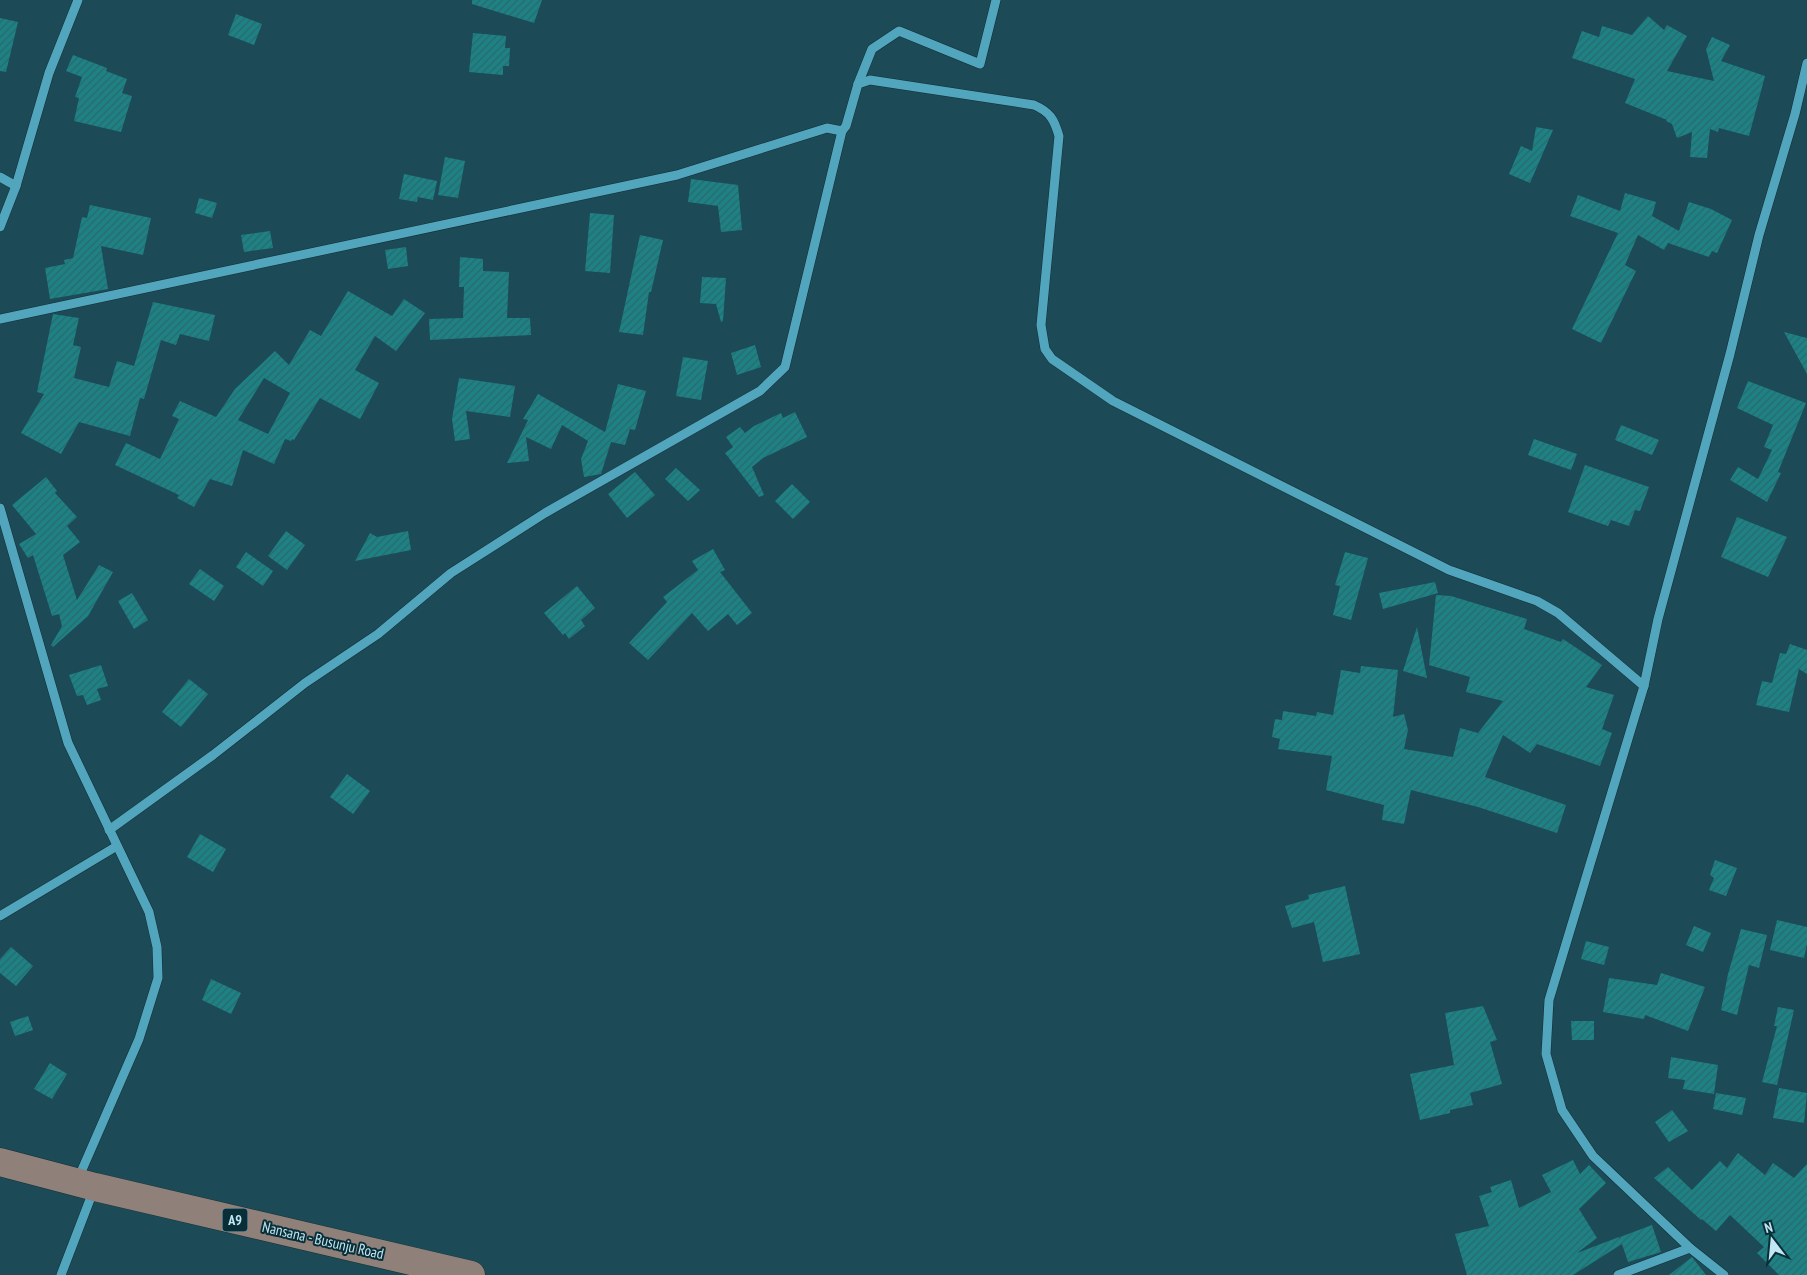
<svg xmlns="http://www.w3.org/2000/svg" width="1807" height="1275" font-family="'PT Sans Narrow',sans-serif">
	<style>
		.building { fill: url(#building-hatch); fill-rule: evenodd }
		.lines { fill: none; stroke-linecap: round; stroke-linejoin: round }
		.minor-casing { stroke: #132e35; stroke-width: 10 }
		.major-casing { stroke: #132e35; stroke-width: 29 }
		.minor { stroke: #51a6bd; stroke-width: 9 }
		.major { stroke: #8f807a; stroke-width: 28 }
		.labels { text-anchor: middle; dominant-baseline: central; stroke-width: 4; stroke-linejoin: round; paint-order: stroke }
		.shield { fill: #092e38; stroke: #89b0bb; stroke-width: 1 }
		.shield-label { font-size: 14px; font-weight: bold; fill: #c0e7f3 }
		.street-label { font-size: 15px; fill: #c0e7f3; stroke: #092e38 }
	</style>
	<defs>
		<pattern id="building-hatch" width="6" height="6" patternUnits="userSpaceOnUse" patternTransform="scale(1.25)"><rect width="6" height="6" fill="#1e8184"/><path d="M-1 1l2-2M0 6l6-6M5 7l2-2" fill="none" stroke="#29696c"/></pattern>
	</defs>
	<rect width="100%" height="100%" fill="#1c4a56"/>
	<g class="building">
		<polygon points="472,0 542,0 534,23 472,4"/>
		<polygon points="236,14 262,24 254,45 228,35"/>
		<polygon points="1648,16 1664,30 1667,25 1687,36 1667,71 1714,81 1706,49 1712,37 1730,45 1721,61 1765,76 1749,136 1719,128 1718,132 1710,129 1707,158 1690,157 1692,132 1677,138 1672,124 1666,121 1667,120 1625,103 1635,79 1572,58 1582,31 1599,37 1602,26 1632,35"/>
		<polygon points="0,18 18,22 6,72 0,71"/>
		<polygon points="473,33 506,36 505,48 510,48 509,66 503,66 503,75 469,72"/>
		<polygon points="73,55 107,68 106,71 127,79 122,93 132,96 121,132 74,121 79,98 75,97 82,77 66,71"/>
		<polygon points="1536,127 1553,130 1530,183 1509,174 1521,146 1532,151"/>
		<polygon points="445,157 465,161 458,198 438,195"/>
		<polygon points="404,174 437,181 433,200 418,197 417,202 399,199"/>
		<polygon points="691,179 738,185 742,230 721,232 718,206 688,202"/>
		<polygon points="1625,193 1656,202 1652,216 1679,231 1689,202 1711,209 1732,220 1717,253 1712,251 1709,257 1668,243 1664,250 1638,235 1625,265 1636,271 1601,343 1572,329 1618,233 1570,216 1578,195 1620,211"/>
		<polygon points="199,198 217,203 212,218 195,213"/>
		<polygon points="90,205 151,218 143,255 101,246 108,289 50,299 45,268 65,264 64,260 73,258 82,217 87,218"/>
		<polygon points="590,213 614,215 610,273 585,271"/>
		<polygon points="270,231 273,248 244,252 241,235"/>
		<polygon points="640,235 663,240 651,292 649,292 643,335 619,332"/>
		<polygon points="406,247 408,266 388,269 385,250"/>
		<polygon points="460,257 483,259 483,271 509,272 507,318 530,318 531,335 430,340 429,319 463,318 464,287 459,287"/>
		<polygon points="702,277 726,278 723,321 721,322 716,304 700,303"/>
		<path d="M348 291 392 316 404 299 425 313 396 351 375 336 355 370 379 383 360 419 320 398 294 440 292 439 291 441 285 439 274 464 243 450 232 486 210 479 194 507 177 498 179 495 115 465 126 443 160 459 179 419 172 416 180 401 216 417 235 389 275 351 289 365 310 330 321 336ZM264 378 290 393 268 434 238 420Z"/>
		<polygon points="153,302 215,315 209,341 180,334 176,345 161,340 144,399 140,398 130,436 79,422 61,454 21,433 44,394 37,392 53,314 79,318 73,345 81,347 74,378 109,387 117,361 134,366"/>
		<polygon points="1784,332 1807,338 1807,374"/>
		<polygon points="755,345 761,367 737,375 731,353"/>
		<polygon points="683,357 708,361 701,400 676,396"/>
		<polygon points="459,378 515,386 510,417 466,411 470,439 455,441 452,419"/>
		<polygon points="1748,381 1806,403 1778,472 1781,473 1767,502 1730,480 1738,467 1758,479 1772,450 1764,447 1773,425 1737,408"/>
		<polygon points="618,384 646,391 635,430 630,429 625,445 611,442 601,474 584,477 581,459 588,441 562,425 551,449 526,437 529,461 507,463 528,420 523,419 538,394 605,432"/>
		<polygon points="795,412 807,437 763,458 752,467 764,495 759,497 725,453 733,447 726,437 740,427 745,433 754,426 781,413 783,418"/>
		<polygon points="1621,425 1659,440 1652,455 1615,440"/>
		<polygon points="1534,439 1577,454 1571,470 1528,455"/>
		<polygon points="1585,465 1649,487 1640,511 1635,510 1629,526 1611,520 1608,526 1568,512"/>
		<polygon points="676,468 700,490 688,501 665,479"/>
		<polygon points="635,472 655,495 627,518 608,494"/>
		<polygon points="46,477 57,491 55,493 77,517 67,526 80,542 63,555 77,600 99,565 113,572 88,616 53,647 51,645 62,626 59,614 52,616 33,555 28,558 19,544 36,534 12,505"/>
		<polygon points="792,484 810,502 793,519 775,501"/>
		<polygon points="1737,517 1787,537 1768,577 1721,557"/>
		<polygon points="286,531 305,545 287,570 268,556"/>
		<polygon points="408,531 411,550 355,561 370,533 377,537"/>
		<polygon points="713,549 725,570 720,572 752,613 737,625 728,614 708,631 692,613 648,660 629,643 667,602 663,597 698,570 692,561"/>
		<polygon points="246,552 273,571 263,586 236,567"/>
		<polygon points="1345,552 1368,558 1351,620 1333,615 1340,586 1335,585"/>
		<polygon points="200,569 224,586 214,601 189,584"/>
		<polygon points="1435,582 1438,593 1383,609 1379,593"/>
		<polygon points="577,586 595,608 581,620 585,626 569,639 565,633 563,635 544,613"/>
		<polygon points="132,593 148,620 134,629 118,601"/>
		<polygon points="1436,595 1451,596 1527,619 1524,629 1561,642 1563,639 1602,665 1586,687 1614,695 1602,729 1612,733 1600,766 1537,744 1530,753 1503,735 1485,777 1566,805 1557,833 1478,807 1411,790 1404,824 1382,820 1384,805 1326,790 1332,756 1278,749 1280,739 1272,737 1275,719 1282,720 1283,711 1316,716 1317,712 1333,715 1341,670 1360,673 1361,666 1398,670 1393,717 1404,714 1408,730 1404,749 1453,757 1460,728 1478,733 1503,701 1466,692 1470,677 1429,665"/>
		<polygon points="1417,627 1427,678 1403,671"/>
		<polygon points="1790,644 1807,650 1807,674 1799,669 1789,712 1756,705 1762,681 1772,683 1780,653 1786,654"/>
		<polygon points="101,665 108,686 97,689 101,700 87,705 83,695 77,696 69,675"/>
		<polygon points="189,679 208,694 181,727 162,712"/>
		<polygon points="347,774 370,791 353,814 330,797"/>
		<polygon points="200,834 226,849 213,872 187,857"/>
		<polygon points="1715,860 1737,868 1726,896 1709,890 1714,878 1710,875"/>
		<polygon points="1345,886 1360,954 1323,962 1314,922 1292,928 1285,906 1309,899 1308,895"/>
		<polygon points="1777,920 1807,927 1807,944 1804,958 1770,950"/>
		<polygon points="1694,926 1711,933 1703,952 1686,945"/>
		<polygon points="1741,929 1767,935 1759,968 1749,965 1737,1015 1721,1010 1728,974"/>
		<polygon points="1586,941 1609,947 1604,965 1581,959"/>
		<polygon points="11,947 33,966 16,986 0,973 0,959"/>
		<polygon points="1661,973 1705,987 1688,1031 1645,1015 1644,1019 1603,1012 1609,978 1657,985"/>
		<polygon points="211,979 241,993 231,1014 202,1000"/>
		<polygon points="1483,1006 1497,1040 1490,1042 1502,1084 1470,1093 1473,1105 1450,1110 1450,1113 1420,1120 1410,1074 1454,1065 1445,1013"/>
		<polygon points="1778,1007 1794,1010 1777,1085 1762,1082 1777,1026 1774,1026"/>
		<polygon points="28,1016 33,1030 15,1036 10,1022"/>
		<polygon points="1571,1021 1594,1021 1594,1040 1572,1040"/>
		<polygon points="1671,1057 1718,1065 1714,1094 1683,1089 1685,1080 1668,1078"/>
		<polygon points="50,1063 67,1074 52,1099 34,1089"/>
		<polygon points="1779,1088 1807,1093 1804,1123 1773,1118"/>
		<polygon points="1716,1093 1746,1098 1742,1115 1713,1109"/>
		<polygon points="1672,1110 1688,1131 1669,1142 1655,1122"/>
		<polygon points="1738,1153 1765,1175 1773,1163 1794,1178 1807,1164 1807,1275 1779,1275 1757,1253 1764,1247 1730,1215 1716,1231 1702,1219 1701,1220 1654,1178 1668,1167 1692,1190 1720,1161 1727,1168"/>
		<polygon points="1573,1160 1580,1174 1589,1165 1606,1183 1579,1209 1597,1238 1577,1253 1619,1237 1620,1239 1620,1237 1652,1225 1661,1252 1628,1262 1622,1244 1573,1275 1467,1275 1455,1234 1489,1226 1479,1196 1492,1192 1490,1187 1511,1180 1519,1208 1551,1192 1542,1175"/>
		<polygon points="1692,1257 1706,1275 1669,1275"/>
	</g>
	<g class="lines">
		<g class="minor-casing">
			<g id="minor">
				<polyline points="858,84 872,49 899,31 980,64 996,0"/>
				<polyline points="0,177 16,186"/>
				<polyline points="0,227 16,186 49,73 78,0"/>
				<path d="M0 319 677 175 827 128 842 131 846 126 858 84 870 80 1034 105C1050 112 1054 119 1059 136L1041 325 1045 349 1052 359 1113 401 1449 570 1537 601 1558 613 1644 686"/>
				<polyline points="0,508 68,743 149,912 157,947 158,978 139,1039 78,1179"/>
				<polyline points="109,830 213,755 305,683 378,634 451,573 545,513 760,391 785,367 842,131"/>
				<polyline points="0,916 117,846"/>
				<polyline points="61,1275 94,1189"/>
				<polyline points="1618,1275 1690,1248"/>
				<polyline points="1724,1275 1690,1248 1593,1156 1562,1110 1546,1054 1549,1000 1644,686 1658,619 1730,354 1759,235 1795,114 1807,63"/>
			</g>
		</g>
		<g class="major-casing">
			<polyline id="major" points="0,1162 95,1187 471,1275"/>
		</g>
		<use href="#minor" class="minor"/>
		<use href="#major" class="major"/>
	</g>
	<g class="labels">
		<rect class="shield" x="222.5" y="1208.5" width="25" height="23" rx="4"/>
		<g class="shield-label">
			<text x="235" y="1220">A9</text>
		</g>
		<g class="street-label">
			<text transform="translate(323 1240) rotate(13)">Nansana - Busunju Road</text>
		</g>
	</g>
	<g transform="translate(1772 1240) rotate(344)" stroke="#092e38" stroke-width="4" paint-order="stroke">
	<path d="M0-4L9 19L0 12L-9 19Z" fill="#c0e7f3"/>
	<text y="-8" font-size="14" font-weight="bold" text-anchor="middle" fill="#c0e7f3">N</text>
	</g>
</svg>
